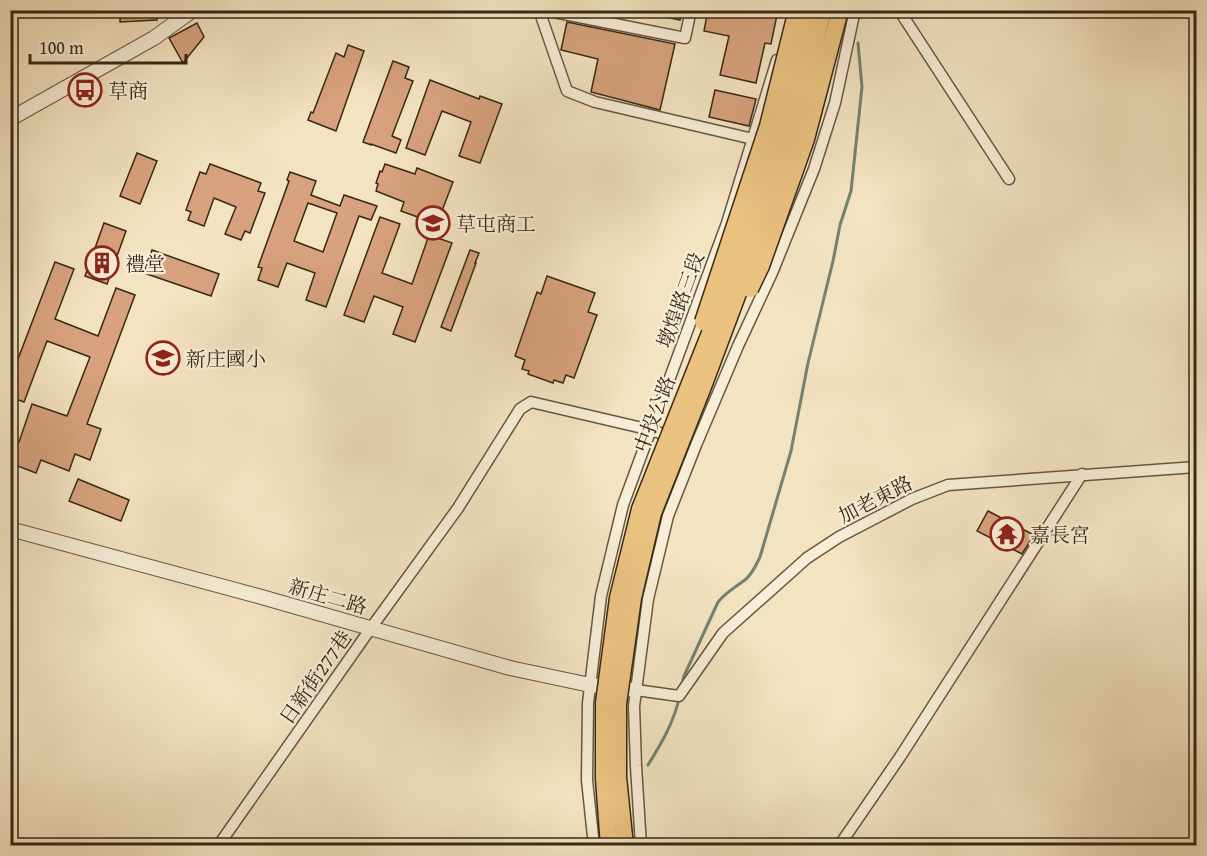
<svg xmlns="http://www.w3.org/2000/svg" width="1207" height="856" font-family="'Gentium Book Plus','Noto Serif TC',serif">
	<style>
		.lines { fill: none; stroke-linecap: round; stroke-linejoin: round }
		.stream { stroke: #748273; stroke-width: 3 }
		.building { fill: #d7a27d; stroke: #372816; stroke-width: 1.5; fill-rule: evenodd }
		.minor-casing { stroke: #665741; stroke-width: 13 }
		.tertiary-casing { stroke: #665741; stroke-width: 16 }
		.minor { stroke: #f8edd7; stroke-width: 10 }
		.tertiary { stroke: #f8edd7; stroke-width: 14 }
		.primary-bridge-casing { stroke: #372816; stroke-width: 19; stroke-linecap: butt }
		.primary-bridge { stroke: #eac280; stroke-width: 16 }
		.labels { text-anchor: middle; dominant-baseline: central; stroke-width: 4.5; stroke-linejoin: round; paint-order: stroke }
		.poi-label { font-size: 20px; fill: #372816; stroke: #f8edd7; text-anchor: start }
		.street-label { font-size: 20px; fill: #372816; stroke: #f8edd7 }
	</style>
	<rect width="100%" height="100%" fill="#f4e3c1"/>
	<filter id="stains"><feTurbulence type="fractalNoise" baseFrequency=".00333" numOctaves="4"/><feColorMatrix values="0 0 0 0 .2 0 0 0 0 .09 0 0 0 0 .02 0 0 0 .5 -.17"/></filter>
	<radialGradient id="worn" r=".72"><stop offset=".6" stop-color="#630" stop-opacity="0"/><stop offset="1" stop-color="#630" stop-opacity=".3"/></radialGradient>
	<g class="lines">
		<g class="stream">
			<path d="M682 684 684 676 718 602C726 592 736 587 746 579 753 573 756 565 760 557L791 451 808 363 833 261 840 225 851 191 862 87 858 43"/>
			<path d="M648 765C661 744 673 724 679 699"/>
		</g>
	</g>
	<g class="building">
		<polygon points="120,10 156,10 157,20 120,22"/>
		<polygon points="653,10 682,10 680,20 652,14"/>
		<polygon points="708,10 778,10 771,44 765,43 756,83 720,75 729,36 704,31"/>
		<polygon points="567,22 675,44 660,110 591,92 598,59 561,50"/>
		<polygon points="197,23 204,37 183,63 169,38"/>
		<polygon points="348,45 364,51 336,131 308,120 311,112 313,113 336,53 344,57"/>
		<polygon points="393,61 409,67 405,78 413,81 392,136 401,140 396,153 371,144 371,145 363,142"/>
		<polygon points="430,80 479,99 480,96 502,104 480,163 459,156 471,122 442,111 425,155 406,148"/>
		<polygon points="715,90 756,99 749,126 709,117"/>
		<polygon points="137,153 157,161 140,204 120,196"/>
		<polygon points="210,164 261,183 258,191 265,193 250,233 245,231 241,240 225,234 236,207 214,198 204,226 188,220 191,212 186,210 200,172 206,174"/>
		<polygon points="385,164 415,174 417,168 453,182 437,224 401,211 404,202 376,191 378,184 376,183 380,171 382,172"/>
		<path d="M290 172 316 181 311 195 340 206 344 195 377 206 371 220 359 216 326 307 306 300 315 273 287 263 278 287 258 280 262 268 258 267 289 181 287 180ZM308 203 337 213 323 252 294 241Z"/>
		<polygon points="380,217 400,224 382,273 412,284 429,235 452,243 415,342 393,334 403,307 374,296 364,322 344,315"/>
		<polygon points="104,223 126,231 107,284 85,276"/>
		<polygon points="152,250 219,274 211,296 144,273"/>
		<polygon points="470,250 479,253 475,263 476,263 451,331 441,327"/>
		<polygon points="55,262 74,269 55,319 98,336 116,288 135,295 87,424 101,429 90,460 75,454 69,471 41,460 36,473 10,463 10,451 14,440 19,442 32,404 67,416 90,357 47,341 24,402 10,397 10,380"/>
		<polygon points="547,276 595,293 588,312 597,315 574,378 566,375 563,383 554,380 553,383 528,374 529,371 522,369 525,360 515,356 537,292 541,294"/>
		<polygon points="78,479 129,500 121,521 69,501"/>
		<polygon points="988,511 1034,535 1022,554 977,531"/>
	</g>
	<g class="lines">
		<g class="minor-casing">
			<g id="minor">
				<polyline points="539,10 567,91 595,102 753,139"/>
				<polyline points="544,10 685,38 691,10"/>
				<polyline points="899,10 1009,179"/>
				<polyline points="636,690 679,696 723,633 807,558 839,537 912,499 948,485 1196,467"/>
				<polyline points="218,846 371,628 458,508 520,409 531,402 651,430 675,438"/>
				<polyline points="594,846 587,780 588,703 601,596 623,505 727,223 777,60"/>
				<polyline points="641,846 636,766 634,706 648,599 668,516 696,445 738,346 772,273 814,169 835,103 855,10"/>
				<polyline points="839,846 900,757 1082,474"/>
			</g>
		</g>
		<g class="tertiary-casing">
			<g id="tertiary">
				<polyline points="10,119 154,38 193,10"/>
				<polyline points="10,529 258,596 510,668 590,685 636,690"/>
			</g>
		</g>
		<use href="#minor" class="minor"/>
		<use href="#tertiary" class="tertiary"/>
		<g class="primary-bridge-casing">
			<g id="primary-bridge">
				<polyline points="750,289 761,266 806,139 840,10"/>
				<polyline points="703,322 768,126 797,10"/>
				<polyline points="609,846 604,779 604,703 618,598 640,509 739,260 781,136 810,10"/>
				<polyline points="625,846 618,777 618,704 633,598 653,513 704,384 749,264 793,139 823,10"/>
			</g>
		</g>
		<use href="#primary-bridge" class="primary-bridge"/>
	</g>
	<defs>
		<g id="bus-ring" transform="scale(1.725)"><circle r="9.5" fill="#f8edd7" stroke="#8f2418" stroke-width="1.5"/><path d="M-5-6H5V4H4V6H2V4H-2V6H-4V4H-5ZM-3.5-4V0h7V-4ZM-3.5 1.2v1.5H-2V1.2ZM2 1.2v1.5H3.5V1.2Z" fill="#8f2418"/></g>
		<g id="school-ring" transform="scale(1.725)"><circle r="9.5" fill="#f8edd7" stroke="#8f2418" stroke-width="1.5"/><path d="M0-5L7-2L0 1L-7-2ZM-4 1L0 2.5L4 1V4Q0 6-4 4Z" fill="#8f2418"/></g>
		<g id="building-ring" transform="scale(1.725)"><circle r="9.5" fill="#f8edd7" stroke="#8f2418" stroke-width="1.5"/><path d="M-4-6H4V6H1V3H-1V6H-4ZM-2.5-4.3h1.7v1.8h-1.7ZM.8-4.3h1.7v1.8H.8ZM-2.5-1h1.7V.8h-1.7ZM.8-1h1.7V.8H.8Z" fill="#8f2418"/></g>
		<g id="temple-ring" transform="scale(1.725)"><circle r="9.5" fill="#f8edd7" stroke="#8f2418" stroke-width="1.5"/><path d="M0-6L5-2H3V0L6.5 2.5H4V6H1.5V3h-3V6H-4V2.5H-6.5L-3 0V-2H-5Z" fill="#8f2418"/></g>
	</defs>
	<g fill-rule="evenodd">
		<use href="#bus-ring" x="85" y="90"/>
		<use href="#school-ring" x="433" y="223"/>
		<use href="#building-ring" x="102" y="263"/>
		<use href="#school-ring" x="163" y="358"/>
		<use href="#temple-ring" x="1007" y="534"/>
	</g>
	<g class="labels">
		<g class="poi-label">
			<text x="108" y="90">草商</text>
			<text x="456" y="223">草屯商工</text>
			<text x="125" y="263">禮堂</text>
			<text x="186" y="358">新庄國小</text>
			<text x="1030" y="534">嘉長宮</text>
		</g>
		<g class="street-label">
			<text transform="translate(680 300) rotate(-70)">墩煌路三段</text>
			<text transform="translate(654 414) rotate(-69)">中投公路</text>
			<text transform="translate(875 499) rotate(-27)">加老東路</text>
			<text transform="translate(328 596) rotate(16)">新庄二路</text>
			<text transform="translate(315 677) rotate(-55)">日新街277巷</text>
		</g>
	</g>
	<rect width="1207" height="856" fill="none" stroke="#f4e3c1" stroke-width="36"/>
	<rect x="12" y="12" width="1183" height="832" fill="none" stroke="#372816" stroke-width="3"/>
	<rect x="18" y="18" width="1171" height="820" fill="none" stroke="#372816" stroke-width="1.5"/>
	<path d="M30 54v9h156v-9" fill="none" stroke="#372816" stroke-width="3"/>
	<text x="39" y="54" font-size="18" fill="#372816" stroke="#f8edd7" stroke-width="4.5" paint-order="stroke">100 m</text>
	<rect width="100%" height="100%" filter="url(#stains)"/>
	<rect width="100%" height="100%" fill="url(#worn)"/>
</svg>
